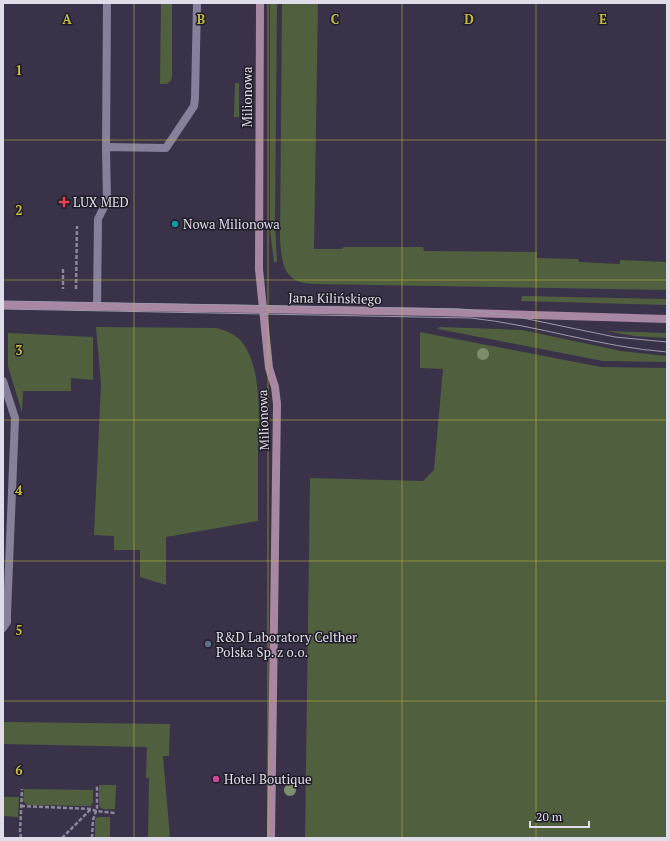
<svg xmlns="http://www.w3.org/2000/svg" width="670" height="841" font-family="'PT Serif',serif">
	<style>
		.green { fill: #50603e }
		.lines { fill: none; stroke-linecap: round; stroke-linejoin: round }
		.path { stroke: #8c879a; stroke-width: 2.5; stroke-dasharray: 4 2; stroke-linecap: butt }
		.lane { stroke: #87809a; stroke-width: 8 }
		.secondary { stroke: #a787a1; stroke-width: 8 }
		.tram { stroke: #9e9aab; stroke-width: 1 }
		.tree { fill: #7d8e6c }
		.grid { fill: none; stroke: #c4bc3e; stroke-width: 1; stroke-opacity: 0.55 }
		.health-dot { fill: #e0444e; stroke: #1f1c27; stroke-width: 1.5 }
		.culture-dot { fill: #0f9aa8; stroke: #1f1c27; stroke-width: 1.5 }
		.service-dot { fill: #5c6f8a; stroke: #1f1c27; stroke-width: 1.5 }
		.hotel-dot { fill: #d1479c; stroke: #1f1c27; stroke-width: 1.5 }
		.labels { text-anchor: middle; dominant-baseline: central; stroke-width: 3; stroke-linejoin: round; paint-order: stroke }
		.street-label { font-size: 13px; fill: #e0ddeb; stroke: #1f1c27 }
		.poi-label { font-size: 13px; fill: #e0ddeb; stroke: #1f1c27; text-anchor: start }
		.grid-label { font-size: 13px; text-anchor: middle; font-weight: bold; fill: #c4bc3e; stroke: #1f1c27; stroke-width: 3; stroke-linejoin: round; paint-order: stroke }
	</style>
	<rect width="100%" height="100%" fill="#393249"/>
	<g class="green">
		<path d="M161 3H172V77C170 84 167 84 160 84Z"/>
		<polygon points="270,3 277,3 275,221 277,262 274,262 270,231"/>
		<path d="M282 3H318L314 249H342L343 247H423L424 251 537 252V258L578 259 579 262 620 264V260L666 262 667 255V290L314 284C283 283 282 264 280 239Z"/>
		<polygon points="235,83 239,83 239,117 234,117"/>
		<polygon points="522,296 667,299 667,305 521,301"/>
		<path d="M96 327 217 328C226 331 235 334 241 341 263 366 259 423 258 454 258 476 258 499 258 521L166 537V585L140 577V550H114V536L94 535 101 384Z"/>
		<polygon points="440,327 522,330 621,351 667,356 667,362 603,361 438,329 438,328"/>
		<polygon points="606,331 667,333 667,338 634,336"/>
		<polygon points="420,332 601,367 667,368 667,838 305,838 310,478 423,481 434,470 443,369 420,368"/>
		<polygon points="8,333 93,337 93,380 71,378 71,391 23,391 22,413 8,366"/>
		<polygon points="3,722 170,724 169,756 163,756 170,838 148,838 149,778 146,778 147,747 3,744"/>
		<path d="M99 785H116L115 809C110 809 102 811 99 806Z"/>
		<polygon points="24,789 93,790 93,803 90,806 27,805 23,801"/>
		<polygon points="3,797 19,797 18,817 3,816"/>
		<polygon points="99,817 110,817 110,838 95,838 95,821 96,818"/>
	</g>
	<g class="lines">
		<g class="path">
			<polyline points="63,269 63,289"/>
			<polyline points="76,289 77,226"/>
			<polyline points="21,806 91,809 96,811 115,813"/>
			<polyline points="21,838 20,832 22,789"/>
			<polyline points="62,838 91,809"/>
			<polyline points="92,838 93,820 97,808 97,785"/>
		</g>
		<g class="lane">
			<polyline points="106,147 107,3"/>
			<polyline points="97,307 98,219 107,201 106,147 166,148 194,106 195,98 197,3"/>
			<polyline points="3,381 15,418 7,614 7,622 3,628"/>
		</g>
		<g class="secondary">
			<polyline points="260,3 259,269 269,368 275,387 277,404 271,838"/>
			<polyline points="3,305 437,312 667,319"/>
		</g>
		<g class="tram">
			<polyline points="3,301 460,309 508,315 615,337 667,342"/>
			<path d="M3 309 471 318C537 325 600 347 667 352"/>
		</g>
	</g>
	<g class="tree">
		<circle cx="483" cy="354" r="6"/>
		<circle cx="290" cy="790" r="6"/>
	</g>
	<path class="grid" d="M134 3V838M268 3V838M402 3V838M536 3V838M3 140H667M3 280H667M3 420H667M3 561H667M3 701H667"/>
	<path class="health-dot" d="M62 196h4v4h4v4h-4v4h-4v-4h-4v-4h4z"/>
	<circle class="culture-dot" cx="175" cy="224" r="4"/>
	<circle class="service-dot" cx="208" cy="644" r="4"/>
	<circle class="hotel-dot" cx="216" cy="779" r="4"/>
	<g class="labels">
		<g class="street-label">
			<text transform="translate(247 97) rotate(-90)">Milionowa</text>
			<text transform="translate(335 298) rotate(1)">Jana Kilińskiego</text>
			<text transform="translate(263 420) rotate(-92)">Milionowa</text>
		</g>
		<g class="poi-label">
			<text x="73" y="202">LUX MED</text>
			<text x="183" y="224">Nowa Milionowa</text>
			<text x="216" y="637">R&amp;D Laboratory Celther<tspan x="216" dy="15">Polska Sp. z o.o.</tspan></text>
			<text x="224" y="779">Hotel Boutique</text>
		</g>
	</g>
	<g class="grid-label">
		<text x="67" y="24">A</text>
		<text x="201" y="24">B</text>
		<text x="335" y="24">C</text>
		<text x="469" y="24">D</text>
		<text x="603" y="24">E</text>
		<text x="19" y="75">1</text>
		<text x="19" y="215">2</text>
		<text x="19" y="355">3</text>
		<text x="19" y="495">4</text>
		<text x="19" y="635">5</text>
		<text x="19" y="775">6</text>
	</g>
	<rect width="670" height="841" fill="none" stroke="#e0ddeb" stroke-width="8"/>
	<path d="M530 821v6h59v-6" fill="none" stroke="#e0ddeb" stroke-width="2"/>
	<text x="536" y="821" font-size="12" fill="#e0ddeb" stroke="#1f1c27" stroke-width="3" paint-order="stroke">20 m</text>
</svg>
